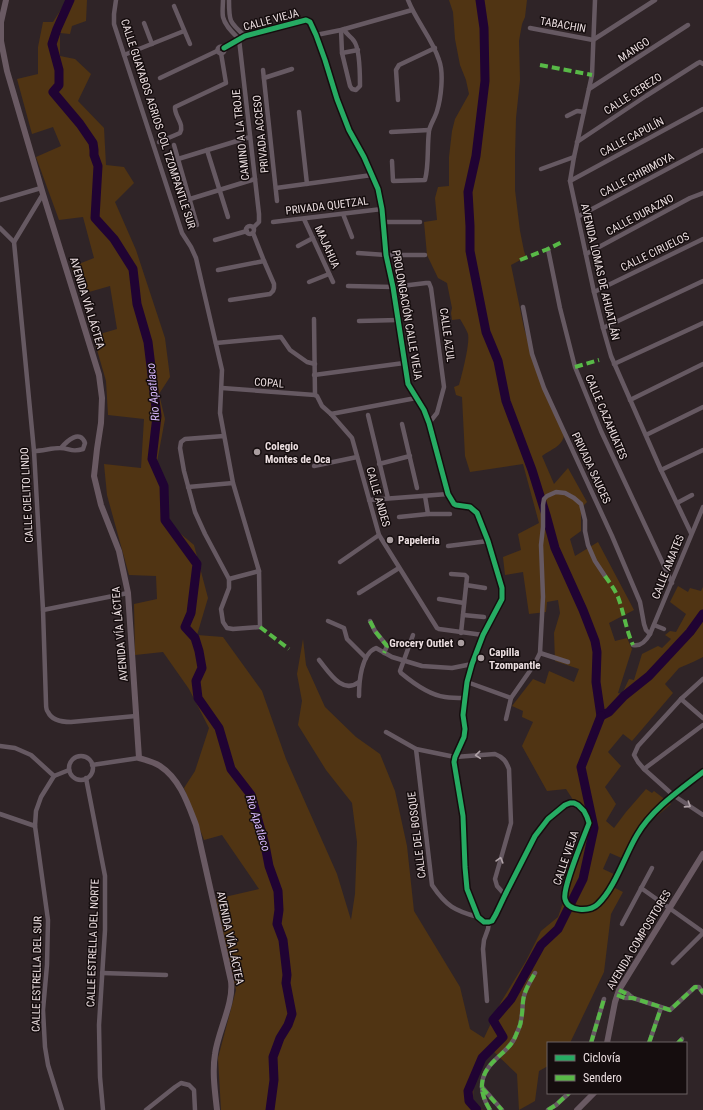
<svg xmlns="http://www.w3.org/2000/svg" width="703" height="1110" font-family="'Roboto Condensed',sans-serif">
	<style>
		.green { fill: #503413 }
		.lines { fill: none; stroke-linecap: round; stroke-linejoin: round }
		.river { stroke: #200333; stroke-width: 9 }
		.street { stroke: #665962; stroke-width: 4.5 }
		.secondary { stroke: #6a5a63; stroke-width: 6 }
		.quiet { stroke: #58b947; stroke-width: 4; stroke-dasharray: 8 4; stroke-linecap: butt }
		.cycleway-casing { stroke: #150d0e; stroke-width: 8 }
		.cycleway { stroke: #26ab63; stroke-width: 5 }
		.oneway { stroke: #b0a3a8 }
		.poi-dot { fill: #aa9ea0; stroke: #150d0e; stroke-width: 1.5 }
		.labels { text-anchor: middle; dominant-baseline: central; stroke-width: 3; stroke-linejoin: round; paint-order: stroke }
		.street-label { font-size: 11px; fill: #ecdfe1; stroke: #150d0e }
		.poi-label { font-size: 11px; font-weight: bold; fill: #ecdfe1; stroke: #150d0e; text-anchor: start }
		.water-label { font-size: 12px; font-style: italic; fill: #d8b7fd; stroke: #150d0e }
	</style>
	<rect width="100%" height="100%" fill="#2f2427"/>
	<path class="green" d="M67 0H87L86 21 72 26 70 34 60 33V56L75 59 91 74 78 101 104 128 106 165 124 167 134 183 115 202 136 250 165 338 170 377 159 394 165 419 157 462 168 492 169 524 194 545 208 598 197 635 223 637 262 691 286 759 337 874 351 920 355 894 357 842 352 803 326 770 298 725 302 701 297 674 303 639 306 665 325 707 356 737 380 754 395 791 407 846 414 911 460 987 470 1029 484 1038 501 1002 526 961 541 931 558 917 590 826 566 789 547 791 522 746 533 722 522 717 523 711 512 706 533 679 545 684 549 671 574 682 579 669 555 661 554 633 560 613 558 600 547 602 546 612 529 614 523 572 505 575 503 557 521 550 518 534 539 523 523 464 470 472 465 456 462 397 456 395 454 387 459 385C462 374 470 344 468 334 466 329 463 324 460 319L452 320 451 313 452 308 447 283 438 278 427 255 424 222 437 220 435 198 438 187 449 186V157L452 131 455 119 469 94 466 80 460 65 455 39 453 12 449 0H527L525 17 522 24 519 41 520 80 516 118 515 156V190L520 231 524 251 526 257 511 265 524 328 536 367 564 435C563 446 550 450 542 456L554 484 568 468 587 502 581 508V531L570 539 575 556 598 542 634 610 609 623 615 641 627 638 632 649 618 693 622 694 629 679 634 680 642 654 658 646 662 648 671 639 665 635 670 631 676 632 686 614 670 602 678 586 688 592 690 588 701 591 703 587V657L693 662 679 668 665 684 673 693 632 741 623 734 608 752 621 766 605 787 616 804 606 821 614 828 626 812 646 789 652 793 654 791 671 804 643 828 626 860 610 853 603 869 616 875 611 886 623 892 611 914 604 972 570 1043H548V1066L539 1071 535 1101 519 1110 517 1074 494 1052 474 1071 473 1102 483 1110H221L218 1058 236 990 216 899 259 889 222 835 204 840 184 788 195 771 209 728 189 689 163 652 135 655 134 604 157 599 156 576 129 575 107 495 104 464 141 468 144 419 108 415 106 381 93 336 117 329 110 286 82 294 71 267 94 258 83 217 59 220 36 157 61 146 53 127 32 134 17 79 38 74V47L43 22H53Z"/>
	<g class="lines">
		<g class="river">
			<polyline points="70,0 57,29 52,44 59,70 59,85 53,92 80,124 93,143 94,150 94,155 98,166 95,218 114,239 133,269 137,304 148,342 157,416 152,459 164,486 165,520 197,564 191,613 185,627 195,638 199,651 202,668 196,681 198,698 219,728 231,769 251,795 265,845 269,866 278,891 279,910 277,924 283,940 287,975 286,983 292,1014 288,1025 280,1038 273,1057 274,1080 270,1110"/>
			<polyline points="480,0 484,28 485,81 476,156 468,192 470,226 470,251 486,332 498,361 506,401 532,470 546,515 555,548 583,610 595,641 597,652 596,682 601,716 609,712 624,696 649,676 690,632 703,614"/>
			<polyline points="477,1110 469,1101 468,1091 482,1058 503,1037 493,1020 511,999 541,945 558,929 583,879 594,828 581,767 601,716"/>
		</g>
		<g class="street">
			<polyline points="116,0 114,14 114,24 182,233 191,247 196,258 222,370 220,413 233,483 259,571 260,627 233,629 227,628 223,622 221,609 229,588 229,579 205,534 195,512 184,471 180,448 181,442 185,439 224,436"/>
			<path d="M223 0C223 5 222 12 223 17 225 26 233 33 239 39"/>
			<path d="M229 0C229 21 229 22 245 36"/>
			<polyline points="595,0 592,75 574,157 570,181 594,292 603,328 611,356 661,470 691,533"/>
			<polyline points="174,6 190,44"/>
			<polyline points="144,23 152,44"/>
			<polyline points="530,28 593,40 655,0"/>
			<path d="M341 30 342 53 350 86 352 89 356 90 360 86C360 76 360 49 354 41 351 36 347 36 344 29"/>
			<polyline points="316,35 341,30 412,10"/>
			<polyline points="239,39 259,214 259,222 254,227"/>
			<circle cx="221" cy="50" r="3.5"/>
			<path d="M224 48 245 36 306 20 310 22 316 35 325 60 337 99 349 130 364 157 378 189 382 209 386 255 393 287 408 384 424 410 429 423 448 494 454 504 456 505 470 507 477 513 488 541 502 588V599L483 635 472 664 467 682 465 698 463 715 465 729 464 737 455 757 454 762 463 816 465 867 467 889 478 917 484 922H489L492 921 496 914 505 895 535 836 548 819 565 805 570 803H574L578 805 584 811 587 817 589 823C584 837 562 888 565 899 568 912 590 912 598 904 615 888 625 855 637 835 652 809 680 790 703 772"/>
			<polyline points="342,53 358,50"/>
			<polyline points="124,55 184,31"/>
			<polyline points="263,70 277,201"/>
			<polyline points="160,78 217,51"/>
			<polyline points="264,78 292,69"/>
			<polyline points="589,89 688,25"/>
			<polyline points="398,100 396,70 399,65 435,48"/>
			<polyline points="299,112 307,184"/>
			<polyline points="567,116 577,111 584,112"/>
			<polyline points="391,132 429,130"/>
			<path d="M159 142 180 133C185 124 174 116 175 107L226 83 221 53"/>
			<polyline points="577,142 646,96 698,63 700,62 703,64"/>
			<polyline points="174,145 197,225"/>
			<polyline points="207,150 228,217"/>
			<polyline points="178,159 250,137"/>
			<path d="M392 161 393 181 425 180C429 165 427 147 429 131 430 125 435 118 437 111 441 98 444 73 439 60 432 38 416 21 408 0"/>
			<polyline points="541,169 574,157"/>
			<polyline points="570,181 703,109"/>
			<polyline points="276,188 372,175"/>
			<path d="M43 194 14 242 34 451 43 610 46 703C46 706 46 710 48 712 52 721 63 722 71 722L136 716"/>
			<polyline points="190,199 255,179"/>
			<polyline points="0,200 41,188"/>
			<polyline points="343,214 352,237"/>
			<polyline points="579,216 703,150"/>
			<polyline points="304,219 333,282"/>
			<polyline points="273,222 382,209"/>
			<polyline points="383,222 420,222"/>
			<circle cx="250" cy="230" r="4"/>
			<polyline points="0,228 14,242"/>
			<polyline points="215,240 247,231"/>
			<polyline points="298,246 313,238"/>
			<polyline points="548,249 560,308 575,367 601,431 672,583"/>
			<polyline points="358,253 386,255 425,255"/>
			<polyline points="586,254 690,198 703,193"/>
			<polyline points="218,270 264,261"/>
			<polyline points="309,282 329,274"/>
			<polyline points="348,286 393,287 426,283 429,283 431,288 444,387 437,413 429,423"/>
			<polyline points="594,292 703,239"/>
			<polyline points="230,300 270,294 273,291 274,288 274,284 264,261 253,233"/>
			<polyline points="523,307 532,354 544,388 612,536 640,602 644,624 646,630 650,634"/>
			<polyline points="314,319 315,395"/>
			<polyline points="359,321 398,320"/>
			<polyline points="603,328 703,281"/>
			<polyline points="216,343 281,337 290,350 307,362 315,364"/>
			<polyline points="614,364 703,323"/>
			<polyline points="314,375 404,363"/>
			<polyline points="222,388 315,395"/>
			<polyline points="315,395 317,396 322,406 331,414 352,438 379,535 437,628 439,629 483,635"/>
			<polyline points="630,400 703,364"/>
			<polyline points="331,414 416,398"/>
			<polyline points="368,415 388,498"/>
			<polyline points="402,424 417,488"/>
			<polyline points="646,435 703,407"/>
			<path d="M34 451C42 451 52 448 60 448 70 448 71 453 83 449L85 443C80 429 67 441 61 448"/>
			<polyline points="379,464 410,456"/>
			<polyline points="314,466 357,457"/>
			<polyline points="661,470 703,450"/>
			<polyline points="188,487 233,483"/>
			<polyline points="425,496 428,514"/>
			<polyline points="369,500 448,494"/>
			<polyline points="677,503 692,495"/>
			<polyline points="399,517 428,514 450,514"/>
			<polyline points="448,546 488,541"/>
			<polyline points="340,562 379,535"/>
			<polyline points="451,574 465,575 467,577 461,633"/>
			<polyline points="229,579 259,571"/>
			<polyline points="466,585 485,588"/>
			<polyline points="359,593 399,568"/>
			<polyline points="439,599 464,603"/>
			<polyline points="43,610 128,593"/>
			<polyline points="463,615 484,617"/>
			<polyline points="328,621 344,628 347,639 366,658"/>
			<polyline points="370,621 375,631 387,646 384,653"/>
			<polyline points="654,625 664,629"/>
			<path d="M413 635 400 671 401 673C413 683 429 695 445 697 452 698 458 698 465 698"/>
			<path d="M633 645C641 647 646 641 650 634L703 507"/>
			<polyline points="540,653 568,662"/>
			<path d="M319 660C329 672 342 695 359 682"/>
			<polyline points="703,679 681,699 638,746 634,755 638,762 644,769 673,795 703,815"/>
			<polyline points="467,682 511,698"/>
			<path d="M359 696C359 682 361 654 376 648L392 657 422 666 452 668 472 664"/>
			<polyline points="681,699 703,718"/>
			<polyline points="506,719 511,698 534,665 540,653 543,597 541,545 543,527 543,505 544,499 547,496 556,492 565,493 574,498 581,504 585,520 585,531 588,545 595,561 605,576"/>
			<path d="M386 732 416 749 455 757 495 754C503 757 506 761 509 769L511 823 495 879 497 886 505 895"/>
			<polyline points="0,746 15,748 31,755 54,776"/>
			<path d="M416 749 432 885C446 906 455 911 478 917"/>
			<circle cx="81" cy="768" r="12"/>
			<polyline points="92,765 139,758"/>
			<polyline points="644,769 703,725"/>
			<polyline points="86,778 105,876 105,930 99,1025 100,1077 103,1110"/>
			<polyline points="0,814 35,826"/>
			<polyline points="641,888 703,932"/>
			<polyline points="622,924 652,868"/>
			<polyline points="673,963 703,933"/>
			<polyline points="102,973 166,975"/>
			<polyline points="619,990 627,993 633,998"/>
			<polyline points="617,995 625,998 633,998 670,1010 695,987 699,987 703,993"/>
			<polyline points="487,1001 483,949 484,940 488,929 489,922"/>
			<polyline points="591,1043 604,999"/>
			<polyline points="649,1043 661,1008"/>
			<polyline points="678,1043 682,1039"/>
			<polyline points="482,1087 502,1110"/>
			<polyline points="62,1110 48,1065 45,1047 43,1010 47,965 48,920 35,826 36,811 41,797 54,776 69,770"/>
			<polyline points="146,1110 175,1087 181,1083 189,1085 194,1090 195,1110"/>
			<path d="M490 1110C479 1092 478 1076 495 1060 503 1052 512 1046 516 1035 518 1030 521 1025 521 1020 523 1012 522 1003 524 996 526 988 531 980 535 973"/>
			<polyline points="548,1110 556,1105 569,1093"/>
		</g>
		<g class="secondary">
			<path d="M6 0 1 22V41L7 71 43 194 99 375 102 398 101 423 97 449 94 476 101 505 119 551 128 593 139 758C146 760 154 762 160 766 180 779 188 804 196 825L231 981C234 1003 218 1031 215 1054 212 1072 215 1092 217 1110"/>
			<polyline points="607,1043 615,1002 619,990 703,854"/>
			<polyline points="577,1110 594,1093"/>
		</g>
		<g class="quiet">
			<polyline points="540,65 592,75"/>
			<polyline points="520,260 548,249 564,241"/>
			<polyline points="575,367 599,360"/>
			<path d="M605 576C610 583 615 590 618 597 624 613 626 630 633 645"/>
			<polyline points="370,621 375,631 387,646 384,653"/>
			<polyline points="260,627 289,649"/>
			<polyline points="619,990 630,996"/>
			<polyline points="617,995 625,998 633,998 670,1010 695,987 699,987 703,993"/>
			<polyline points="591,1043 604,999"/>
			<polyline points="649,1043 661,1008"/>
			<polyline points="678,1043 682,1039"/>
			<polyline points="482,1088 502,1110"/>
			<path d="M490 1110C479 1092 478 1076 495 1060 503 1052 512 1046 516 1035 518 1030 521 1025 521 1020 523 1012 522 1003 524 996 526 988 531 980 535 973"/>
			<polyline points="548,1110 556,1105 569,1093"/>
		</g>
		<g class="cycleway-casing">
			<path id="cycleway" d="M224 48 245 36 306 20 310 22 316 35 325 60 337 99 349 130 364 157 378 189 382 209 386 255 393 287 408 384 424 410 429 423 448 494 454 504 456 505 470 507 477 513 488 541 502 588V599L483 635 472 664 467 682 465 698 463 715 465 729 464 737 455 757 454 762 463 816 465 867 467 889 478 917 484 922H489L492 921 496 914 505 895 535 836 548 819 565 805 570 803H574L578 805 584 811 587 817 589 823C584 837 562 888 565 899 568 912 590 912 598 904 615 888 625 855 637 835 652 809 680 790 703 772"/>
		</g>
		<use href="#cycleway" class="cycleway"/>
	</g>
	<defs><path id="oneway-chevron" d="M-2-3.5L2.5 0L-2 3.5" fill="none" stroke-width="1.6" stroke-linecap="round" stroke-linejoin="round"/></defs>
	<g class="oneway">
		<use href="#oneway-chevron" transform="translate(478 755) rotate(175)"/>
		<use href="#oneway-chevron" transform="translate(688 805) rotate(33)"/>
		<use href="#oneway-chevron" transform="translate(500 860) rotate(-74)"/>
	</g>
	<g class="poi-dot">
		<circle cx="257" cy="452" r="4"/>
		<circle cx="390" cy="540" r="4"/>
		<circle cx="461" cy="643" r="4"/>
		<circle cx="481" cy="658" r="4"/>
	</g>
	<g class="labels">
		<g class="street-label">
			<text transform="translate(271 20) rotate(-15)">CALLE VIEJA</text>
			<text transform="translate(563 25) rotate(10)">TABACHIN</text>
			<text transform="translate(634 50) rotate(-33)">MANGO</text>
			<text transform="translate(633 94) rotate(-33)">CALLE CEREZO</text>
			<text transform="translate(158 124) rotate(72)">CALLE GUAYABOS AGRIOS COL TZOMPANTLE SUR</text>
			<text transform="translate(261 134) rotate(-96)">PRIVADA ACCESO</text>
			<text transform="translate(241 135) rotate(-96)">CAMINO A LA TROJE</text>
			<text transform="translate(632 137) rotate(-28)">CALLE CAPULÍN</text>
			<text transform="translate(637 175) rotate(-28)">CALLE CHIRIMOYA</text>
			<text transform="translate(327 206) rotate(-7)">PRIVADA QUETZAL</text>
			<text transform="translate(640 215) rotate(-28)">CALLE DURAZNO</text>
			<text transform="translate(327 247) rotate(66)">MAJAHUA</text>
			<text transform="translate(655 252) rotate(-26)">CALLE CIRUELOS</text>
			<text transform="translate(600 272) rotate(77)">AVENIDA LOMAS DE AHUATLÁN</text>
			<text transform="translate(87 303) rotate(73)">AVENIDA VÍA LÁCTEA</text>
			<text transform="translate(407 315) rotate(80)">PROLONGACIÓN CALLE VIEJA</text>
			<text transform="translate(447 335) rotate(82)">CALLE AZUL</text>
			<text transform="translate(269 383) rotate(4)">COPAL</text>
			<text transform="translate(606 417) rotate(67)">CALLE CAZAHUATES</text>
			<text transform="translate(591 468) rotate(65)">PRIVADA SAUCES</text>
			<text transform="translate(27 495) rotate(-93)">CALLE CIELITO LINDO</text>
			<text transform="translate(378 497) rotate(74)">CALLE ANDES</text>
			<text transform="translate(668 567) rotate(-68)">CALLE AMATES</text>
			<text transform="translate(120 634) rotate(-95)">AVENIDA VÍA LÁCTEA</text>
			<text transform="translate(417 835) rotate(-97)">CALLE DEL BOSQUE</text>
			<text transform="translate(566 858) rotate(-71)">CALLE VIEJA</text>
			<text transform="translate(230 938) rotate(78)">AVENIDA VÍA LÁCTEA</text>
			<text transform="translate(639 940) rotate(-59)">AVENIDA COMPOSITORES</text>
			<text transform="translate(93 943) rotate(-88)">CALLE ESTRELLA DEL NORTE</text>
			<text transform="translate(37 974) rotate(-89)">CALLE ESTRELLA DEL SUR</text>
		</g>
		<g class="poi-label">
			<text x="265" y="446">Colegio<tspan x="265" dy="13">Montes de Oca</tspan></text>
			<text x="398" y="540">Papeleria</text>
			<text x="453" y="643" text-anchor="end">Grocery Outlet</text>
			<text x="489" y="652">Capilla<tspan x="489" dy="13">Tzompantle</tspan></text>
		</g>
		<g class="water-label">
			<text transform="translate(153 392) rotate(-95)">Rio Apatlaco</text>
			<text transform="translate(258 823) rotate(73)">Rio Apatlaco</text>
		</g>
	</g>
	<rect x="547" y="1042" width="140" height="52" fill="#150d0e" stroke="#6b6162"/>
	<rect x="555" y="1055" width="20" height="6" fill="#26ab63" stroke="#6b6162"/>
	<text x="583" y="1062" font-size="12" fill="#ecdfe1">Ciclovía</text>
	<rect x="555" y="1075" width="20" height="6" fill="#58b947" stroke="#6b6162"/>
	<text x="583" y="1082" font-size="12" fill="#ecdfe1">Sendero</text>
</svg>
